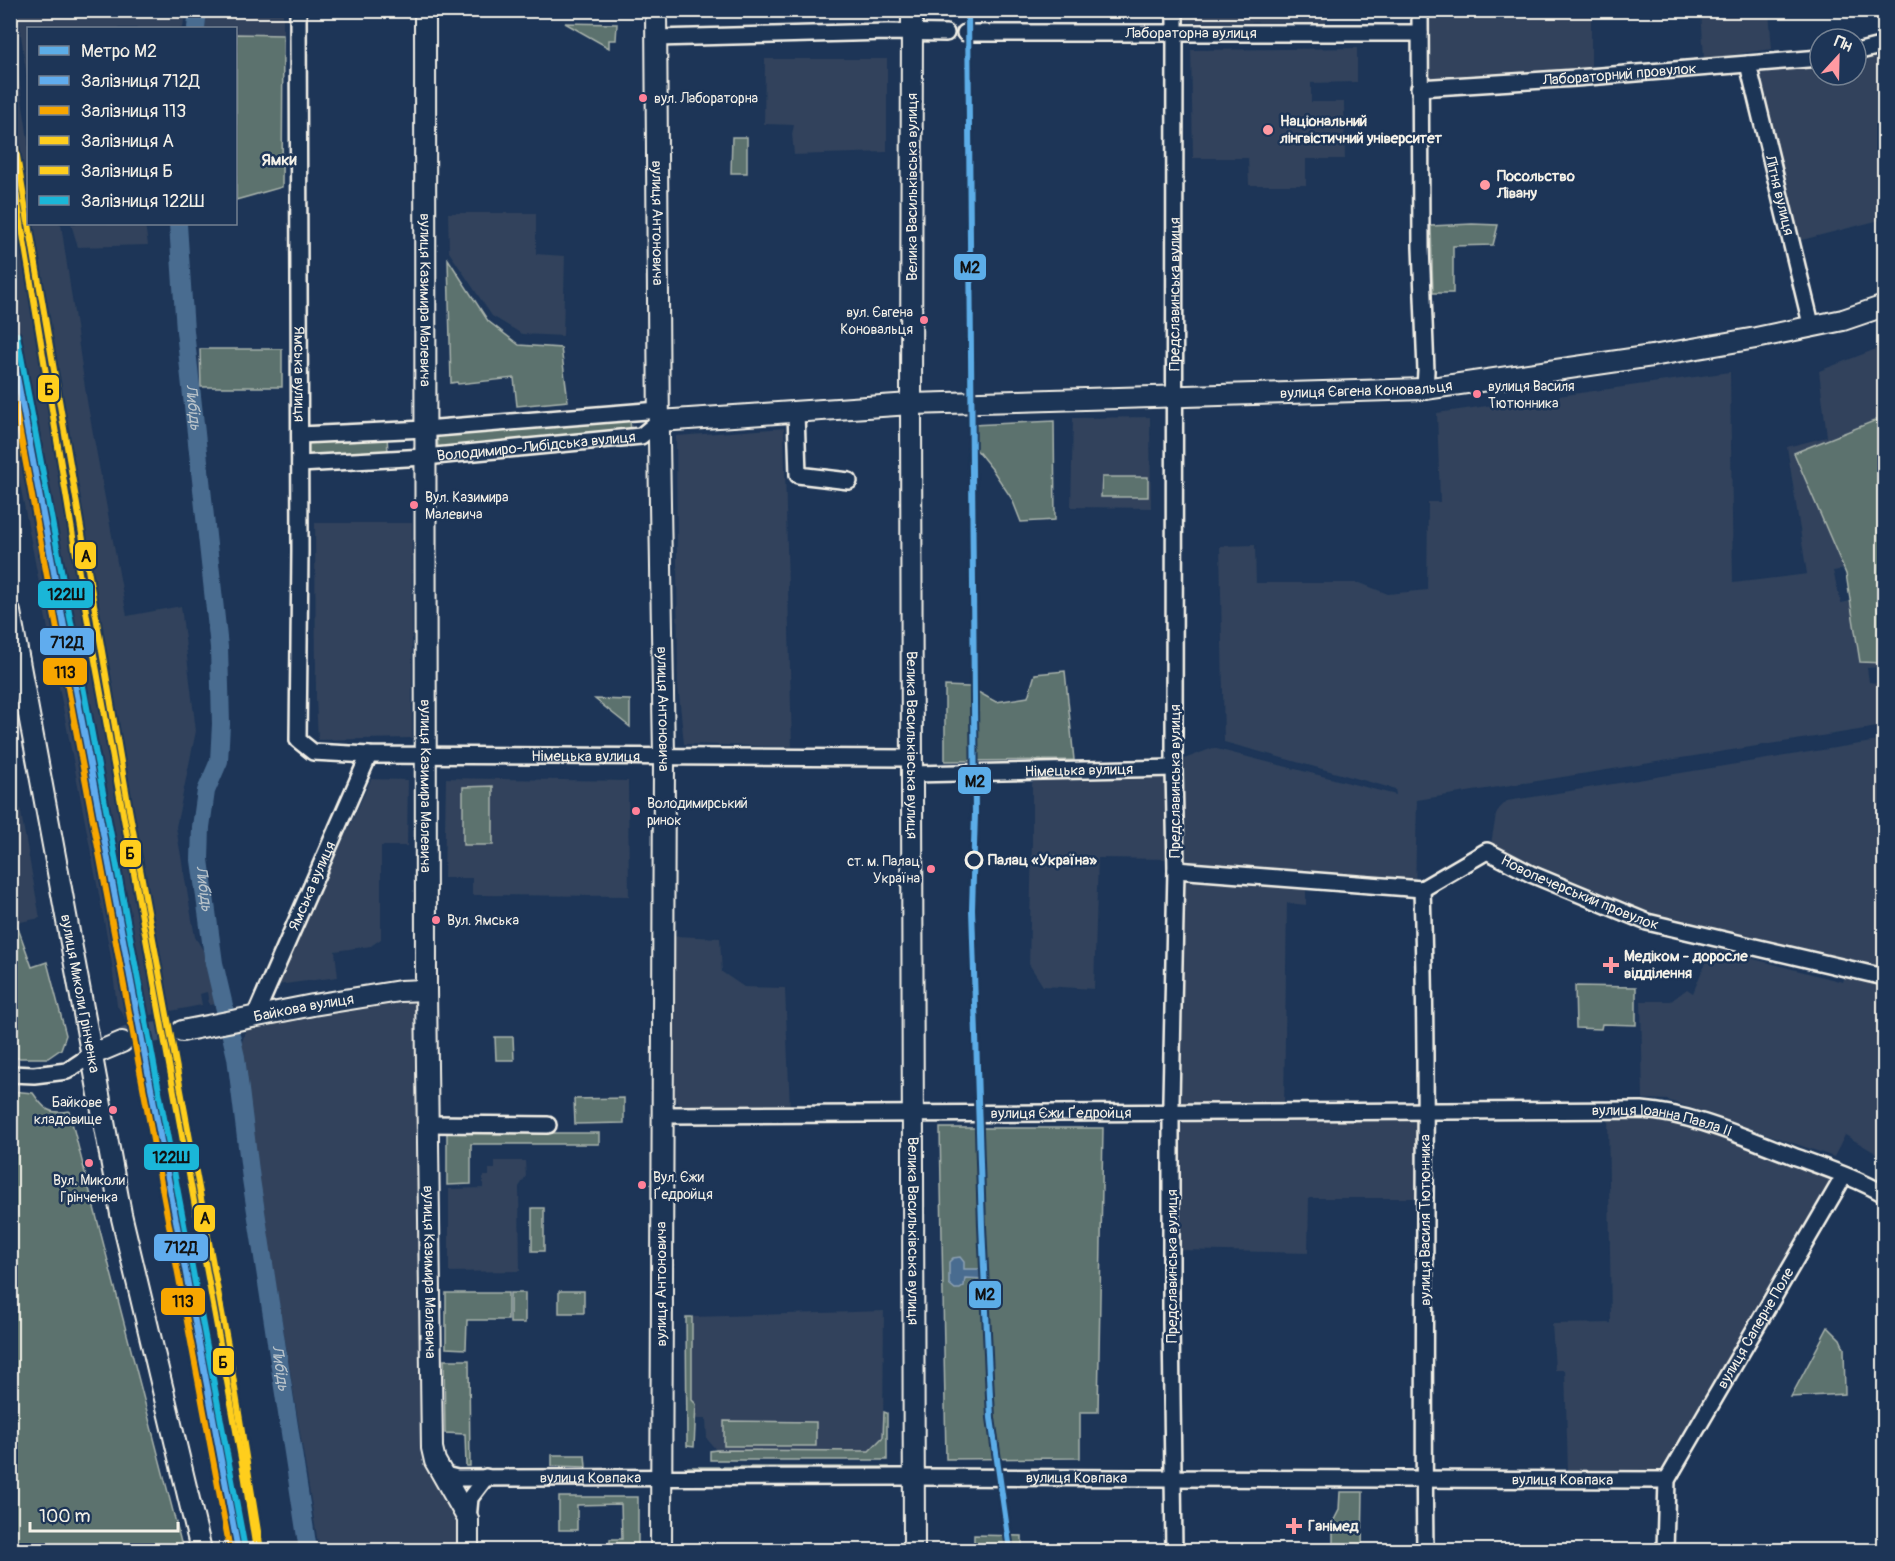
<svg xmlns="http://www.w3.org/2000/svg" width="1895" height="1561" font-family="Pangolin,sans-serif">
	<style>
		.built { fill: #30425c }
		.green { fill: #5b726e; stroke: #a8b2ab; stroke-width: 1.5 }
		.water { fill: #496c90; stroke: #8da1b3; stroke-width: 1.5 }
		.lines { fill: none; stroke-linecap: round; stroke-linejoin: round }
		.river { stroke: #496c90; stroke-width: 18 }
		.major-tunnel { stroke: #3d516d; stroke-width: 20; stroke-dasharray: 20 10; stroke-linecap: butt }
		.minor-casing { stroke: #f4f1e8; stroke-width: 20 }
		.major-casing { stroke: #f4f1e8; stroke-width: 24 }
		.minor { stroke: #1d3557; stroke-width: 15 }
		.major { stroke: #1d3557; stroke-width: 20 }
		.rail-1-casing { stroke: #1d3557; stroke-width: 10 }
		.rail-2-casing { stroke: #1d3557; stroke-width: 10 }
		.rail-3-casing { stroke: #1d3557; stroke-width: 10 }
		.rail-4-casing { stroke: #1d3557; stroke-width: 10 }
		.rail-5-casing { stroke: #1d3557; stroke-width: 10 }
		.rail-1 { stroke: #60acee; stroke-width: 6 }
		.rail-2 { stroke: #f7a600; stroke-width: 6 }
		.rail-3 { stroke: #ffce1e; stroke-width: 6 }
		.rail-4 { stroke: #ffce1e; stroke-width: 6 }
		.rail-5 { stroke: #1ab6d8; stroke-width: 6 }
		.metro-1-casing { stroke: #1d3557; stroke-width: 10 }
		.metro-1 { stroke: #5cade8; stroke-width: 6 }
		.bus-dot { fill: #ff8098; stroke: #1d3557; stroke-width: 2 }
		.poi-dot { fill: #ff9aa2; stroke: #1d3557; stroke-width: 2 }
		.stop-dot { fill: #1d3557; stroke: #f4f1e8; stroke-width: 3 }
		.labels { text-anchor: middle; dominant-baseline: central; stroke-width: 5; stroke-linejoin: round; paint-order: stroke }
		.bus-label { font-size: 14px; fill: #f4f1e8; stroke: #1d3557; text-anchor: start }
		.street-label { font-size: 15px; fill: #f4f1e8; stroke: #1d3557 }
		.poi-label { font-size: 15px; font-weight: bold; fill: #f4f1e8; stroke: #1d3557; text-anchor: start }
		.stop-label { font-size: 15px; font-weight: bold; fill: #f4f1e8; stroke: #1d3557; text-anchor: start }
		.neighbourhood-label { font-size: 16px; font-weight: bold; fill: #f4f1e8; stroke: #1d3557 }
		.water-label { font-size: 16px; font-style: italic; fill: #b8c2c9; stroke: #1d3557 }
		.line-badge { stroke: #1d3557; stroke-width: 2 }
		.pale-badge-label { font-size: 16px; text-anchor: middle; font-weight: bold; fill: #111 }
	</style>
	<rect width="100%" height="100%" fill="#1d3557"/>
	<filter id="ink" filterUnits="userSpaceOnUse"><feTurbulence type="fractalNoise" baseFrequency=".0167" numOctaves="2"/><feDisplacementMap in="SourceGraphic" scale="12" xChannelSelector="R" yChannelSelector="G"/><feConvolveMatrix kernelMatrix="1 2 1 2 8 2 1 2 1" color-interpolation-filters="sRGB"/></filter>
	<g filter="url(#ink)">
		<g class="built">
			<polygon points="30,10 185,10 185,11 183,28 28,28 28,84 18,15"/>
			<polygon points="206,11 283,11 283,35 236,34 236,28 205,28"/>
			<polygon points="1177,11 1326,11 1326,23 1185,22 1179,20"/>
			<polygon points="1426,11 1591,11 1591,74 1427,83"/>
			<polygon points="1701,11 1769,11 1772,49 1704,59"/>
			<polygon points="11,26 28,139 28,224 61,224 87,401 127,616 181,606 196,731 176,827 195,937 203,950 208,975 217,998 216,1004 209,1005 207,992 200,994 202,1005 125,1020 123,1014 117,1006 111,957 11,437"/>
			<polygon points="1357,48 1357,82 1311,83 1311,102 1344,102 1345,159 1306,159 1306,185 1249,185 1248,158 1193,158 1191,50"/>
			<polygon points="1878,52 1882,66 1884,65 1884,194 1880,195 1884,219 1798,241 1758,78 1760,71 1768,66 1820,62 1820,75 1856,75 1856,57"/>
			<polygon points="765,59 887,59 887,152 794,155 792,134 794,125 764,124"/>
			<polygon points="448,213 536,213 536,254 565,256 563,336 522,334 492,316 449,252"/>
			<polygon points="71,224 145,224 148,245 78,247"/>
			<polygon points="1884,346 1884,513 1847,569 1833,571 1841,603 1884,594 1884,667 1867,668 1869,682 1884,684 1884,726 1417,800 1415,894 1306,887 1306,905 1287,903 1284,1108 1179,1106 1184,759 1213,748 1396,795 1395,789 1224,742 1220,546 1255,545 1256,583 1360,583 1388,594 1427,590 1428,502 1440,502 1437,413 1730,372 1733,583 1807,574 1787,447 1827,437 1819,371"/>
			<polygon points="1150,417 1151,508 1071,507 1073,418"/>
			<polygon points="784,428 792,747 684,744 678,685 676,436"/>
			<polygon points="315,523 412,523 412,738 318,740 316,699"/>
			<polygon points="1884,740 1884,975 1652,922 1490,849 1496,815 1499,809 1507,801"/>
			<polygon points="10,752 40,918 16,923 10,906"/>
			<polygon points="1166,773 1168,859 1098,858 1094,989 1043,986 1029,964 1032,842 1032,784 1035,777"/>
			<polygon points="446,778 628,781 629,896 472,895 472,878 444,878"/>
			<polygon points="371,779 408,780 407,846 381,846 381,939 371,946 335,951 338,977 277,985"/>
			<polygon points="675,936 720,938 722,972 744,987 785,988 790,1109 688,1108 682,1107 676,1102 674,1096"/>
			<polygon points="1711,948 1843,982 1845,975 1884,984 1884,1158 1845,1135 1834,1157 1667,1100 1643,1099 1641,1001 1671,1001 1687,989 1693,993"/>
			<polygon points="426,990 432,1448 468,1519 468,1550 319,1550 258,1174 253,1175 238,1054 246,1030 255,1016"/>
			<polygon points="1608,1116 1651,1116 1694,1125 1832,1178 1834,1184 1663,1474 1568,1473 1565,1370 1555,1370 1552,1324 1611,1323"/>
			<polygon points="1417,1117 1415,1198 1309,1198 1308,1253 1178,1250 1178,1120"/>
			<polygon points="495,1161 525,1161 526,1176 519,1187 520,1271 449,1272 449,1189 483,1188 483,1176 489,1176 489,1169 495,1169"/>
			<polygon points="884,1311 883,1437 869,1451 716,1450 707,1439 706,1419 696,1419 696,1404 692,1400 692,1317"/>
		</g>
		<g class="green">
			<polygon points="565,23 617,24 616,40 609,40 609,48"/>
			<polygon points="236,34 283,35 282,187 236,200"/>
			<polygon points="732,137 747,137 747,173 731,173"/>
			<polygon points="1472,224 1498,225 1493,245 1453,246 1453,293 1433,293 1431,226"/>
			<polygon points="448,259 488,321 519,345 561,348 568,401 517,406 514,378 458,384 457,382 451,383"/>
			<polygon points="200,349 282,349 282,387 201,387"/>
			<polygon points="630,417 631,434 438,449 437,432"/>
			<polygon points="1884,417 1884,663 1860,662 1846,574 1794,453"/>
			<polygon points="1054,421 1055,520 1021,522 1012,499 992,469 971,443 971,425"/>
			<polygon points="387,435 388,453 307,457 306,438"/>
			<polygon points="1102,477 1148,477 1148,497 1101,497"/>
			<polygon points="1065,671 1074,760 945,761 945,686 969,687 996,702 1028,697 1035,674"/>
			<polygon points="595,699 630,700 630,727"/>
			<polygon points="493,786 493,845 463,845 463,787"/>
			<polygon points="10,906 32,967 47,962 66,1035 61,1049 48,1058 11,1058"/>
			<polygon points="1575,986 1636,987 1636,1025 1602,1024 1601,1029 1576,1028"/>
			<polygon points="495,1037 513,1037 514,1060 496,1060"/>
			<path d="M11 1091 33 1093C44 1109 49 1115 69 1111L183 1550H11Z"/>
			<polygon points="624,1098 624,1123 575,1124 574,1099"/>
			<polygon points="940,1128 1103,1128 1098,1412 1080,1412 1080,1458 946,1459"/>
			<polygon points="447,1133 599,1133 599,1144 471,1144 471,1184 447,1185"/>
			<rect x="532" y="1208" width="12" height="43"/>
			<rect x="559" y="1291" width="25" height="22"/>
			<polygon points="446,1293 508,1293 508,1320 467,1320 466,1349 446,1348"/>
			<rect x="510" y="1293" width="15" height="30"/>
			<polygon points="686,1317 692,1317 692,1400 696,1404 694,1447 687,1446"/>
			<polygon points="1828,1327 1840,1339 1844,1348 1845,1394 1791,1397"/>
			<polygon points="444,1360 469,1360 470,1466 466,1466 465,1434 445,1433"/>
			<polygon points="884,1412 887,1413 887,1460 710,1460 710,1451 716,1450 869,1451 883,1437"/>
			<polygon points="724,1421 816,1422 816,1446 724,1446"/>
			<polygon points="552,1455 585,1455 586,1467 552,1466"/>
			<polygon points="688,1467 889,1467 889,1472 689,1472"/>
			<polygon points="1340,1492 1363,1492 1362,1550 1333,1550 1333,1522 1339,1510"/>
			<polygon points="559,1497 638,1497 638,1548 631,1548 630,1550 610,1550 610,1539 622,1539 621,1504 577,1505 577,1530 559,1530"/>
			<polygon points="974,1535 1022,1536 1022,1550 974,1550"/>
		</g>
		<polygon class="water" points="960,1257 964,1262 964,1269 986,1269 986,1279 965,1278 964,1286 960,1289 955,1289 949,1284 949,1262 953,1258"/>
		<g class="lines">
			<g class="river">
				<polyline points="196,28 198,10"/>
				<path id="s1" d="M178 224 185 331 219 647 221 724 219 761 206 791 201 827 200 860 214 963 236 1057 251 1179 308 1550"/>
			</g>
			<polyline class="major-tunnel" points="122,1042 126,1037 176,1029 182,1031"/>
			<g class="minor-casing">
				<g id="minor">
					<path id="s2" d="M298 10 300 550 298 740 313 752 369 755 913 758"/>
					<polyline points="1420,10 1421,247 1426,371 1425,389"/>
					<path id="s3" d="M965 33H1420"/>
					<polyline points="656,38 888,32 946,33"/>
					<polyline points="1856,52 1884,45"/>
					<path id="s4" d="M1748 64 1812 328"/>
					<path id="s5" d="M1419 88 1576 78 1820 58"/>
					<polyline points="796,412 798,475 849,481"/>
					<polyline points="300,435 425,429 659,410"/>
					<path id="s6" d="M300 464 425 457 641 436 659 421"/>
					<path id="s7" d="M913 774 1174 768"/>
					<path id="s8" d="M1176 870 1422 889 1487 851 1531 874 1647 922 1884 977"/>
					<path d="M1422 889C1429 1109 1422 1330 1425 1550"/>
					<path id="s9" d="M255 1016 369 755"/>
					<polyline points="10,1074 34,1075 67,1071 91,1055"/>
					<path id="s10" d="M661 1115 1642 1110C1694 1114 1743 1137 1791 1155 1822 1167 1855 1177 1884 1194"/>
					<polyline points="428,1124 548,1125"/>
					<path id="s11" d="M441 1474 457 1478 915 1477 1667 1480"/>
					<polyline points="468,1519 470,1498 486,1477"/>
					<path id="s12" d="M1174 1550 1171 1322V1100L1176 870 1174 768 1175 10"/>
					<path id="s13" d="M1665 1550 1667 1480 1844 1176"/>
				</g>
			</g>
			<g class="major-casing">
				<g id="major">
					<path id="s14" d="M425 10 426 990 432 1448 435 1461 468 1519V1550"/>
					<path id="s15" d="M656 10 659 440 664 757 661 1550"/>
					<path id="s16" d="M912 10 911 404 914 1550"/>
					<path id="s17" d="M659 421 911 404 1425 389 1652 356 1756 338 1843 320 1884 306"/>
					<path id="s18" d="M10 612 121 1214 201 1550"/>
					<path id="s19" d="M182 1031 313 1005 400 991 426 990"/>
					<polyline points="91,1055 122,1042"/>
				</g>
			</g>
			<use href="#minor" class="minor"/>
			<use href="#major" class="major"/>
			<g class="rail-1-casing">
				<polyline id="rail-1" points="10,339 238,1550"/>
			</g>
			<g class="rail-2-casing">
				<polyline id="rail-2" points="10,379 230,1550"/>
			</g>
			<g class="rail-3-casing">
				<g id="rail-3">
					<polyline points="10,114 28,222"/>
					<polyline points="29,224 129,809 228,1345 261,1550"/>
				</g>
			</g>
			<g class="rail-4-casing">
				<polyline id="rail-4" points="10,156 79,573 245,1480 256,1550"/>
			</g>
			<g class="rail-5-casing">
				<polyline id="rail-5" points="17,335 245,1549"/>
			</g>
			<use href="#rail-1" class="rail-1"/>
			<use href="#rail-2" class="rail-2"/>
			<use href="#rail-3" class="rail-3"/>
			<use href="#rail-4" class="rail-4"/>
			<use href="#rail-5" class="rail-5"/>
			<g class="metro-1-casing">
				<polyline id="metro-1" points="968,10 975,814 972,909 982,1226 991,1418 1010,1550"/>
			</g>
			<use href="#metro-1" class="metro-1"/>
		</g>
	</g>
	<g class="bus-dot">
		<circle cx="643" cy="98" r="5"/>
		<circle cx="924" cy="320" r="5"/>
		<circle cx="1477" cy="394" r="5"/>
		<circle cx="414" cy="505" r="5"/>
		<circle cx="636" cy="811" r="5"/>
		<circle cx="931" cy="869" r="5"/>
		<circle cx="436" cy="920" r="5"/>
		<circle cx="113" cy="1110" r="5"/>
		<circle cx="89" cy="1163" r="5"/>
		<circle cx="642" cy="1185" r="5"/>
	</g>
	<g class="poi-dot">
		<circle cx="1268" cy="130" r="6"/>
		<circle cx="1485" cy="185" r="6"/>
		<path d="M1608 956h6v6h6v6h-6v6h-6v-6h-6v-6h6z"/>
		<path d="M1291 1517h6v6h6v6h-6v6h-6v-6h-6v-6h6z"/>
	</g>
	<circle class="stop-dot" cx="974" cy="860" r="8"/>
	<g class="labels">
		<g class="bus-label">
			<text x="654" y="98">вул. Лаборaторна</text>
			<text x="913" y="312" text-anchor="end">вул. Євгена<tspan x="913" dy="17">Коновальця</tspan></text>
			<text x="1488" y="386">вулиця Василя<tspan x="1488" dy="17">Тютюнника</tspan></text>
			<text x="425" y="497">Вул. Казимира<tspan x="425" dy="17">Малевича</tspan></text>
			<text x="647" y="803">Володимирський<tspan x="647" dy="17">ринок</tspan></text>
			<text x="920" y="861" text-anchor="end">ст. м. Палац<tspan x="920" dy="17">Україна</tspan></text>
			<text x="447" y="920">Вул. Ямська</text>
			<text x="102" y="1102" text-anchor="end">Байкове<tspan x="102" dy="17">кладовище</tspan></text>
			<text x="653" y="1177">Вул. Єжи<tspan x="653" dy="17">Ґедройця</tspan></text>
			<text x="89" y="1180" text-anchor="middle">Вул. Миколи<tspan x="89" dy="17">Грінченка</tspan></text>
		</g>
		<g class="street-label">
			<text stroke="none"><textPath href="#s3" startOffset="226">Лабораторна вулиця</textPath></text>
			<text stroke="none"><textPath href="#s5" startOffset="201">Лабораторний провулок</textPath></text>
			<text transform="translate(912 187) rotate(-90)">Велика Васильківська вулиця</text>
			<text stroke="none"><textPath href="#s4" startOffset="135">Літня вулиця</textPath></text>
			<text stroke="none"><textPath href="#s15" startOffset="213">вулиця Антоновича</textPath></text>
			<text stroke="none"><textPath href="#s12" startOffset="1256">Предславинська вулиця</textPath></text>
			<text stroke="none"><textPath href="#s14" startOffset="290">вулиця Казимира Малевича</textPath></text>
			<text stroke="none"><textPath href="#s2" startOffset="364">Ямська вулиця</textPath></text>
			<text stroke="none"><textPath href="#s17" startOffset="708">вулиця Євгена Коновальця</textPath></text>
			<text stroke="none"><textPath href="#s6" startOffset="237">Володимиро-Либідська вулиця</textPath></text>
			<text stroke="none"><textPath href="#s15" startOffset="699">вулиця Антоновича</textPath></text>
			<text stroke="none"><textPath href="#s16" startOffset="735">Велика Васильківська вулиця</textPath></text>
			<text stroke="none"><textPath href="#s2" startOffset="1022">Німецька вулиця</textPath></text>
			<text stroke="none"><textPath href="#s7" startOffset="166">Німецька вулиця</textPath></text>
			<text transform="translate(1175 781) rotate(-90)">Предславинська вулиця</text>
			<text stroke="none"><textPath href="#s14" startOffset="776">вулиця Казимира Малевича</textPath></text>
			<text stroke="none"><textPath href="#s9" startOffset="142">Ямська вулиця</textPath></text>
			<text stroke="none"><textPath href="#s8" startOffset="424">Новопечерський провулок</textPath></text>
			<text stroke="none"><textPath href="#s18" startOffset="388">вулиця Миколи Грінченка</textPath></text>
			<text stroke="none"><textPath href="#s19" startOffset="124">Байкова вулиця</textPath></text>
			<text stroke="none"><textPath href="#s10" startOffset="400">вулиця Єжи Ґедройця</textPath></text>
			<text stroke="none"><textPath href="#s10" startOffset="1002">вулиця Іоанна Павла II</textPath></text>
			<text transform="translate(1425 1220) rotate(-90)">вулиця Василя Тютюнника</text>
			<text stroke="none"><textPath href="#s16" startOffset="1221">Велика Васильківська вулиця</textPath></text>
			<text transform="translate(1172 1266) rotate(-90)">Предславинська вулиця</text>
			<text stroke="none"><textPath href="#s14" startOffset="1262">вулиця Казимира Малевича</textPath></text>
			<text transform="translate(661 1284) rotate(-90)">вулиця Антоновича</text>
			<text stroke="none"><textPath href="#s13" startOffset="246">вулиця Саперне Поле</textPath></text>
			<text stroke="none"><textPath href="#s11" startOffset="636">вулиця Ковпака</textPath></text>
			<text stroke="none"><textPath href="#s11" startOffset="150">вулиця Ковпака</textPath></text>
			<text stroke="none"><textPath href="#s11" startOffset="1122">вулиця Ковпака</textPath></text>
		</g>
		<g class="poi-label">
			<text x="1280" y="121">Національний<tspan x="1280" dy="17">лінгвістичний університет</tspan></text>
			<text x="1497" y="176">Посольство<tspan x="1497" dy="17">Лівану</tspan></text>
			<text x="1624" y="956">Медіком - доросле<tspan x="1624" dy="17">відділення</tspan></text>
			<text x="1308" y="1526">Ганімед</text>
		</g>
		<g class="stop-label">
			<text x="988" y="860">Палац «Україна»</text>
		</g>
		<g class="neighbourhood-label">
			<text x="279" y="160">Ямки</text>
		</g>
		<g class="water-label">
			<text stroke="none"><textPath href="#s1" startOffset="184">Либідь</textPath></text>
			<text stroke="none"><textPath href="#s1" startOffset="670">Либідь</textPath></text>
			<text stroke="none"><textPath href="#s1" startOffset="1156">Либідь</textPath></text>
		</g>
	</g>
	<g class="line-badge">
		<rect x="953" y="253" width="34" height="28" rx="6" fill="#5cade8"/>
		<rect x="37" y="374" width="23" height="29" rx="6" fill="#ffce1e"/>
		<rect x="74" y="541" width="23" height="29" rx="6" fill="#ffce1e"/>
		<rect x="37" y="580" width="57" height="29" rx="6" fill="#1ab6d8"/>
		<rect x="39" y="627" width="56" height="29" rx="6" fill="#60acee"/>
		<rect x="42" y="657" width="46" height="29" rx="6" fill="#f7a600"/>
		<rect x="957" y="766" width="35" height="29" rx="6" fill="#5cade8"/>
		<rect x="119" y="839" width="23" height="29" rx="6" fill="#ffce1e"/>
		<rect x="143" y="1143" width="57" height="28" rx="6" fill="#1ab6d8"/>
		<rect x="193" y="1204" width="23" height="29" rx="6" fill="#ffce1e"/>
		<rect x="153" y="1233" width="56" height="29" rx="6" fill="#60acee"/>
		<rect x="968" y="1280" width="34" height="29" rx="6" fill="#5cade8"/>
		<rect x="160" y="1287" width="46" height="29" rx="6" fill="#f7a600"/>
		<rect x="212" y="1347" width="23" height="29" rx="6" fill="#ffce1e"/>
	</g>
	<g class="pale-badge-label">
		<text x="970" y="273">M2</text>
		<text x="49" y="395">Б</text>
		<text x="86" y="562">A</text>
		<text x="66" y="600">122Ш</text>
		<text x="67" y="648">712Д</text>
		<text x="65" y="678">113</text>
		<text x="975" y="787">M2</text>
		<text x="130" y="859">Б</text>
		<text x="171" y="1163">122Ш</text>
		<text x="205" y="1224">A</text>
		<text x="181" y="1253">712Д</text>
		<text x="985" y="1300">M2</text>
		<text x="183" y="1307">113</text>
		<text x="223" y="1368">Б</text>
	</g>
	<rect width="1895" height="1561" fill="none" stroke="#1d3557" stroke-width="36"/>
	<rect x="18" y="18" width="1859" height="1525" fill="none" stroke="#f4f1e8" stroke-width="2" filter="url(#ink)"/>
	<rect x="27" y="27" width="210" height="198" fill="#1d3557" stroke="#738091" stroke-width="1.5"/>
	<rect x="39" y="46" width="30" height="9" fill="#5cade8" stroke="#738091" stroke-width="1.5"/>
	<text x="81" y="57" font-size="18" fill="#f4f1e8">Метро M2</text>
	<rect x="39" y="76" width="30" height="9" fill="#60acee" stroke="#738091" stroke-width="1.5"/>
	<text x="81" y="87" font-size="18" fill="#f4f1e8">Залізниця 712Д</text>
	<rect x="39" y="106" width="30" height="9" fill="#f7a600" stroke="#738091" stroke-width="1.5"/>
	<text x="81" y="117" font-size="18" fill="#f4f1e8">Залізниця 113</text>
	<rect x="39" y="136" width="30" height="9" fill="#ffce1e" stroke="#738091" stroke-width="1.5"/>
	<text x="81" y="147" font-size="18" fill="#f4f1e8">Залізниця A</text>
	<rect x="39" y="166" width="30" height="9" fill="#ffce1e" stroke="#738091" stroke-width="1.5"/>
	<text x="81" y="177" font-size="18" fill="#f4f1e8">Залізниця Б</text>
	<rect x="39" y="196" width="30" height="9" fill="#1ab6d8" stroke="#738091" stroke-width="1.5"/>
	<text x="81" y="207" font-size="18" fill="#f4f1e8">Залізниця 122Ш</text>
	<g transform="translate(1838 57) rotate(22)"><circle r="28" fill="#1d3557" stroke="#738091" stroke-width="1.5"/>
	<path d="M0-4.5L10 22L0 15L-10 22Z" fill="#ff9aa2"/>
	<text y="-9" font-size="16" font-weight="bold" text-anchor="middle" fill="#f4f1e8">Пн</text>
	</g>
	<path d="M30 1522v9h148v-9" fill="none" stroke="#f4f1e8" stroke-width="3"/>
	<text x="39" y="1522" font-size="18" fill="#f4f1e8" stroke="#1d3557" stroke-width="4.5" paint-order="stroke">100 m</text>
</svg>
